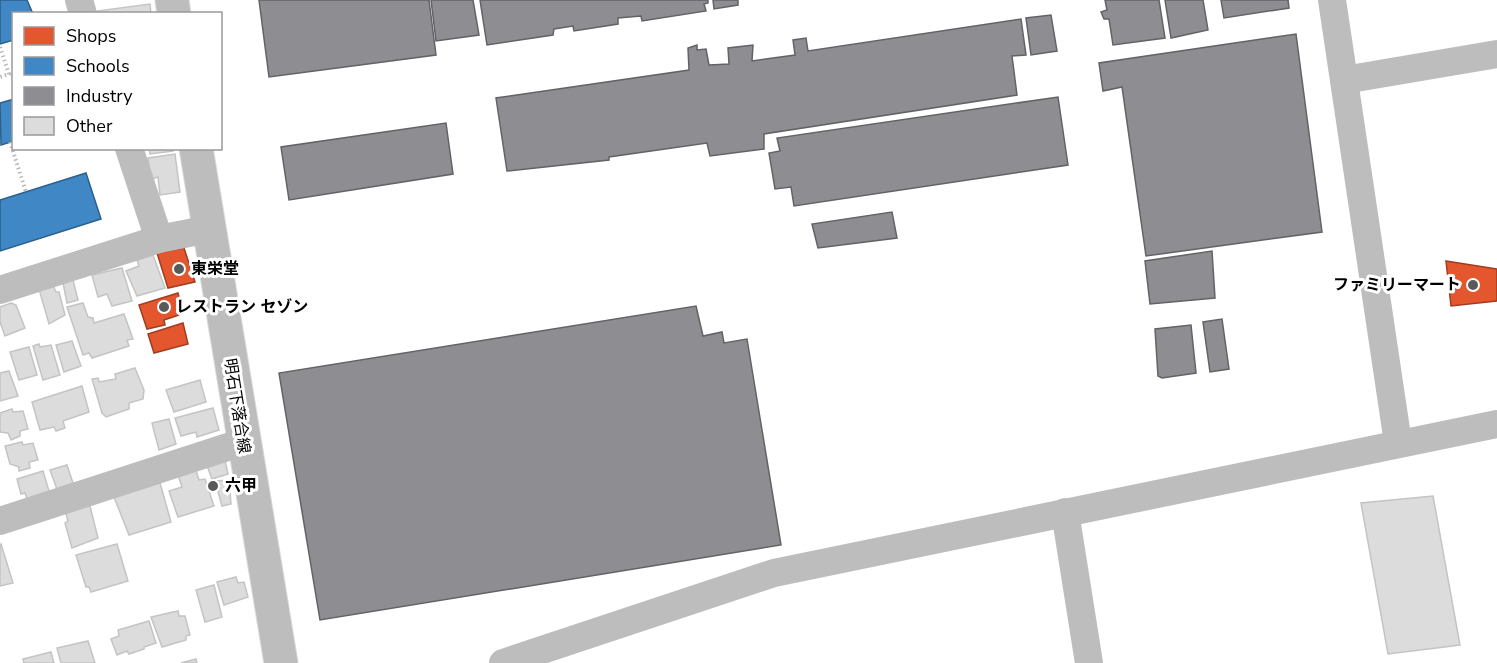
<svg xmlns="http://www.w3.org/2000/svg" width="1497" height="663" font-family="'Nunito Sans','Noto Sans JP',sans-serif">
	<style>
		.shops { fill: #e4572e; stroke: #a03d20; stroke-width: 1.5 }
		.schools { fill: #3f88c5; stroke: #2c5f8a; stroke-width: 1.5 }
		.industry { fill: #8d8d92; stroke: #636366; stroke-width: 1.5 }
		.building { fill: #dcdcdc; stroke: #c4c4c4; stroke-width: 1.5 }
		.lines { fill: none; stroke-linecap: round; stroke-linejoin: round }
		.major-casing { stroke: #dbdbdb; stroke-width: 35 }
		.path { stroke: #b8b8b8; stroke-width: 4; stroke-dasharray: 1.5 3; stroke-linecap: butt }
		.minor { stroke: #bdbdbd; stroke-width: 28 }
		.major { stroke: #bdbdbd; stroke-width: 33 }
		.poi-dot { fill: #595959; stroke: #fff; stroke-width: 2 }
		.labels { text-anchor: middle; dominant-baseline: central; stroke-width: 6; stroke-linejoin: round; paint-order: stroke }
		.poi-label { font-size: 16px; font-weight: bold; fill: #000; stroke: #fff; text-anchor: start }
		.street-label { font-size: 16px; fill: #000; stroke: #fff }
	</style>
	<rect width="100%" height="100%" fill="#fff"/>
	<g class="shops">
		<polygon points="184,248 195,282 168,288 157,253"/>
		<polygon points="1446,261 1497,269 1497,301 1451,306"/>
		<polygon points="178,293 182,311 178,311 179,315 164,320 165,325 147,329 139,305"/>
		<polygon points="183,323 188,344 154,353 148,334"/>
	</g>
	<g class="schools">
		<polygon points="0,0 27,0 33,14 14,14 14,40 0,44"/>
		<polygon points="14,99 14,141 1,145 0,103"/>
		<polygon points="86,173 101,219 0,251 0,200"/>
	</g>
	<g class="industry">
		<polygon points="259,0 429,0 436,55 269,77"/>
		<polygon points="431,0 473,0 479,35 436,41"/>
		<polygon points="480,0 708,0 708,3 704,4 706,11 642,21 641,16 618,18 618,24 574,31 573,26 554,29 553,35 487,45"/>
		<polygon points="713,0 738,0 738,5 714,9"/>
		<polygon points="1105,0 1159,0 1165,38 1113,45 1109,19 1104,19 1101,12 1107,10"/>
		<polygon points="1165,0 1203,0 1208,30 1171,38"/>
		<polygon points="1221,0 1288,0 1289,8 1224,18"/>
		<polygon points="1051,15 1057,51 1031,55 1026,18"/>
		<polygon points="1021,19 1026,55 1012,56 1017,95 764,134 764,149 710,156 707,143 609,157 609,160 507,171 496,98 689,70 688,48 697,45 697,50 706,49 709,65 729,64 728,48 753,45 752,61 795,55 793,40 806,38 808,51"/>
		<polygon points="1296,34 1322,232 1146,256 1122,87 1103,91 1099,63"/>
		<polygon points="1058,97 1068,165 794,206 791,187 775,189 769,153 780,151 777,138"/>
		<polygon points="446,123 453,174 289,200 281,147"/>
		<polygon points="892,212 897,238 818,248 812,224"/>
		<polygon points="1212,251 1215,298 1150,304 1145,261"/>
		<polygon points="696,306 703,336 722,332 724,343 747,339 781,545 320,620 279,373"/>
		<polygon points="1222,319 1229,369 1210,372 1203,322"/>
		<polygon points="1191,325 1196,373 1162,378 1158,376 1155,329"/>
	</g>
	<g class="building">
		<polygon points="150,4 151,14 98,14 97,11"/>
		<polygon points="149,148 173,148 173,151 150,154"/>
		<polygon points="175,154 180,192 160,195 158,177 151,179 148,158"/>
		<polygon points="153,255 165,288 137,296 126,271 139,266 137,260"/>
		<polygon points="122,268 132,301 112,306 107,294 98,297 92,275"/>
		<polygon points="73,280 78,300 67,303 63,283"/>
		<polygon points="53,285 56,292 59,292 65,315 49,324 39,289"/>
		<polygon points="11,303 16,305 25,328 5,336 0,322 0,307"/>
		<polygon points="83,303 88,317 93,318 94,323 124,314 133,339 127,340 129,346 92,358 89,353 83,355 67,307"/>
		<polygon points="72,341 81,366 64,372 56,345"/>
		<polygon points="39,344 40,347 51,345 60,375 43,380 33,346"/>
		<polygon points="29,347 37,375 19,380 10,352"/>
		<polygon points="135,368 144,390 143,399 129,403 129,409 106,417 102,413 92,379 98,378 99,382 116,379 115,374"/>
		<polygon points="9,371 18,396 0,401 0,373"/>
		<polygon points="200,380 206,402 174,412 166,390"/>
		<polygon points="82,386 89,412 63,421 65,428 56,431 54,427 40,430 32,402"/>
		<polygon points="213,408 219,430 197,437 196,432 181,436 175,418"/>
		<polygon points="12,409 13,412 23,411 28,429 20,431 20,436 11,440 8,433 0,432 0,413"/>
		<polygon points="169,419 176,444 159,450 152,423"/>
		<polygon points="22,442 23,445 33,443 38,460 29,462 30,468 19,471 19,467 10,464 5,446"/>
		<polygon points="224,456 228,474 212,479 206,463"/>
		<polygon points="67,465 73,483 57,489 50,470"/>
		<polygon points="195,467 199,480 205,479 214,506 178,517 169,491 182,487 177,472"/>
		<polygon points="43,471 49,491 27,499 25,493 21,494 17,479"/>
		<polygon points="229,480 231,504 222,506 215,481"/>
		<polygon points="160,483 171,522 129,535 114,497"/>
		<polygon points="1433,496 1460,645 1388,654 1361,503"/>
		<polygon points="89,502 98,538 72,548 65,523 68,521 65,510"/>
		<polygon points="1,544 13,583 0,586 0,545"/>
		<polygon points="117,544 128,581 91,592 89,587 86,587 76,555"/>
		<polygon points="236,577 238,583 244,582 248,597 224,605 217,582"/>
		<polygon points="214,585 222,617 205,622 196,590"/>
		<polygon points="178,611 179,616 185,616 190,635 186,636 186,640 162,647 151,617"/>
		<polygon points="149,621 156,643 144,647 144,649 129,654 127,651 117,655 111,639 119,636 118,630"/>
		<polygon points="88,641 95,663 61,663 57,648"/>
		<polygon points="51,652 54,663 24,663 23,659"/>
		<polygon points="196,659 197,663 181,663"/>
	</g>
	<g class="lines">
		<g class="major-casing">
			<g id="major">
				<polyline points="172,0 174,14"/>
				<polyline points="196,148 281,663"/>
			</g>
		</g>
		<g class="path">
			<polyline points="0,47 9,74 0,77"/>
			<polyline points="10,142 26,192"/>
		</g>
		<g class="minor">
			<polyline points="79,0 83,14"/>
			<polyline points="1332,0 1398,443"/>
			<polyline points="1344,80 1497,54"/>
			<polyline points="129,148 159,239 209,229"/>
			<polyline points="0,290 159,239"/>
			<polyline points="1065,512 1089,663"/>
			<polyline points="0,521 243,442"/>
			<polyline points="503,663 774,573 1497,424"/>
		</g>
		<use href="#major" class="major"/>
	</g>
	<g class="poi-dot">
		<circle cx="179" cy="269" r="6"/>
		<circle cx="1473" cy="285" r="6"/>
		<circle cx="164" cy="307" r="6"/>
		<circle cx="213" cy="486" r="6"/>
	</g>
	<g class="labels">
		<g class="poi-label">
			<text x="191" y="269">東栄堂</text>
			<text x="1461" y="285" text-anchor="end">ファミリーマート</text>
			<text x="176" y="307">レストラン セゾン</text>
			<text x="225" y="486">六甲</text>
		</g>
		<g class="street-label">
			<text transform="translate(237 406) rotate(81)">明石下落合線</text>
		</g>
	</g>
	<rect x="12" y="12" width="210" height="138" fill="#ffffff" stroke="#999999" stroke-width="1.5"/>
	<rect x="24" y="27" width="30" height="18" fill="#e4572e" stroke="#999999" stroke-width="1.5"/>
	<text x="66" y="42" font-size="18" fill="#000000">Shops</text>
	<rect x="24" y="57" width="30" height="18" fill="#3f88c5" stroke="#999999" stroke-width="1.5"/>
	<text x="66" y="72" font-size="18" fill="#000000">Schools</text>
	<rect x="24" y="87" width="30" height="18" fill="#8d8d92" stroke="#999999" stroke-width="1.5"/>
	<text x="66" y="102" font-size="18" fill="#000000">Industry</text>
	<rect x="24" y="117" width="30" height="18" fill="#dcdcdc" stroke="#999999" stroke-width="1.5"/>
	<text x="66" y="132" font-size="18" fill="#000000">Other</text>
</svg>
